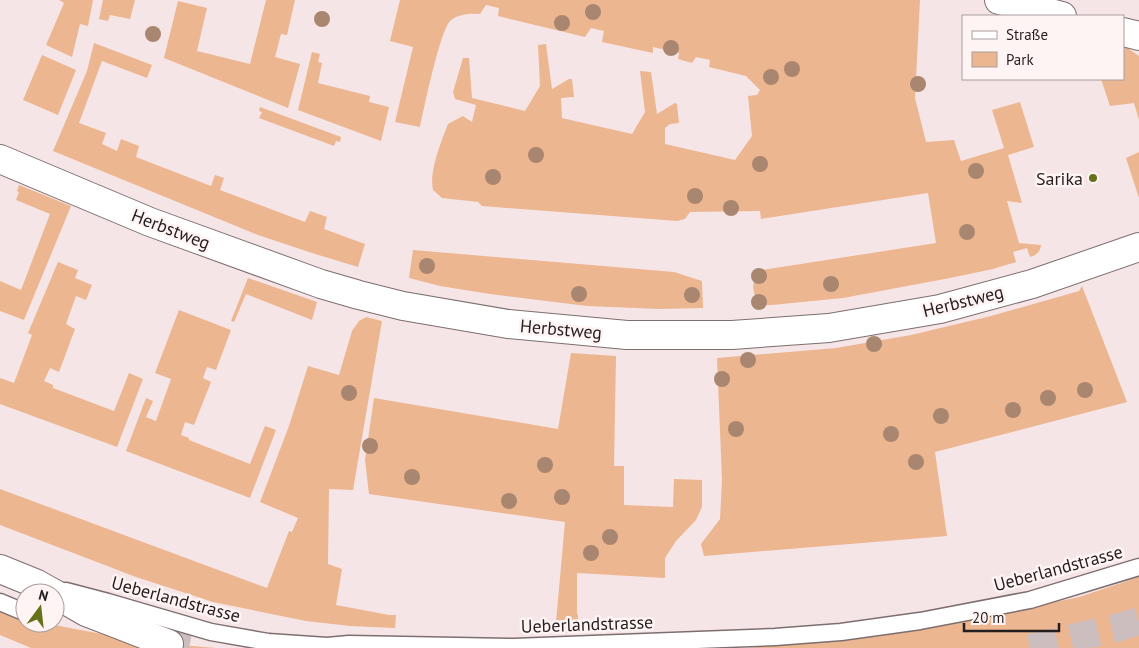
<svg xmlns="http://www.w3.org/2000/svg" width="1139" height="648" font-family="'PT Sans',sans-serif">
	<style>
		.green { fill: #ecb690 }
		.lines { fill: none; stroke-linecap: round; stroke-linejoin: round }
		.motorway-tunnel { stroke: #ccbdbe; stroke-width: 28; stroke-dasharray: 28 14; stroke-linecap: butt }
		.service-casing { stroke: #7d6e6f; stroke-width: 19 }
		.minor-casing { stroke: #7d6e6f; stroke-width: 30 }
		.motorway-casing { stroke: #7d6e6f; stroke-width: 30 }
		.service { stroke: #fff; stroke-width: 16 }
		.minor { stroke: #fff; stroke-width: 28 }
		.motorway { stroke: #fff; stroke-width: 28 }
		.tree { fill: #a98670 }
		.poi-dot { fill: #65711b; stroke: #fff4f4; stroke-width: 2 }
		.labels { text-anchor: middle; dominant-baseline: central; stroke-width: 5; stroke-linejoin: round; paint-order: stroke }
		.poi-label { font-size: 18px; fill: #241e1e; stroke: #fff4f4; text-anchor: end }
		.street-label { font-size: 18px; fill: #241e1e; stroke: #fff4f4 }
	</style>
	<rect width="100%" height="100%" fill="#f6e5e6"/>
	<g class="green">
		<polygon points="59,0 93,0 88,26 80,24 72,57 46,45 64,3"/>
		<polygon points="103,0 135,0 130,19 110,15 108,21 99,19"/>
		<polygon points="266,0 295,0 287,35 281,34 275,57 300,64 288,108 164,58 178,1 207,8 197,51 250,64"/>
		<path d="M400 0H920L915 98 926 142 954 140 961 161 1004 148 992 110 1020 102 1034 147 1008 155 1022 203 1007 201 1019 243 1041 245C1040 253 1036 255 1030 257L1027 248 1013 252 1016 262 993 269 950 278 843 298 772 305H758C753 290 749 282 762 270L936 243 928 193 761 219 760 211 690 212 685 219 677 221 482 206 478 202 442 198 433 190C429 172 441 142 448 124L463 116 472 122 476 105 455 99 453 92 463 58H469L472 98 525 111 540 86 538 45 546 44 552 89 569 79H572L574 97 561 98 562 118 632 134 645 112 640 71 651 72 657 114 675 103 677 104 679 123 670 124 665 128V144L735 160 752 136 748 96 757 95 760 90 746 76 709 67 710 60 696 57 692 63 678 59 679 53 653 47V53L602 42 604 31 591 28 585 37 498 16 499 8 486 5 480 14C471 13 459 14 451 20 440 29 424 109 420 127L395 122 413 47 390 41Z"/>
		<polygon points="94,43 152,65 147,78 102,61 79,123 106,133 102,144 117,151 121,139 139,146 136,157 211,186 215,175 224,178 220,190 305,222 310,211 327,217 324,229 365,244 358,267 312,253 258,235 53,151 87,71"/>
		<polygon points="1123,45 1139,56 1139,120 1134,103 1110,106 1101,79 1123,79"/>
		<polygon points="312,52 320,54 318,62 322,63 318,83 370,96 369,102 389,107 381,141 298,110"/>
		<polygon points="42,55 76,70 58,115 23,100"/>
		<polygon points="260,107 341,137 340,142 336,141 334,146 259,118 262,112 259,111"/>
		<polygon points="1139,152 1139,198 1126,158"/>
		<polygon points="19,185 71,206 24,320 0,311 0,281 21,290 50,214 16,200 19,192 17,191"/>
		<polygon points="413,250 674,272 702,281 703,308 659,309 587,306 490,294 440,286 409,278"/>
		<polygon points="58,262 78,270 75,278 92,285 86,300 76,296 66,324 75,329 59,372 50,368 44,381 53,385 53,388 114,411 129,373 143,379 117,447 0,404 0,378 14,383 32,335 28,333"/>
		<polygon points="248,278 317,302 312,320 246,294 234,322 231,321"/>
		<polygon points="1082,286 1127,402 935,452 947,536 704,556 701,544 720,519 722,480 717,358 836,348 911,335 991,316 1079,291"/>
		<polygon points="179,310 231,330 216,370 207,367 203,378 211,382 194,425 185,422 181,435 189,438 189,440 250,464 265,426 276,430 250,498 126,451 146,398 153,401 146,417 156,421 171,379 155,373"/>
		<polygon points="366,317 382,321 353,490 329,489 328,564 342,569 336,605 389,615 396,615 395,628 350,626 306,621 213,602 136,577 0,525 0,489 267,588 289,531 292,532 298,518 260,502 289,426 308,366 339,375 352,331 359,321"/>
		<polygon points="571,353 616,356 614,466 624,466 624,505 673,507 674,479 702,480 702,507 696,520 676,541 665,558 665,578 577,573 577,614 578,615 578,623 580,624 579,633 555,633 565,522 369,494 365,460 374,398 558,429"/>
		<polygon points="1139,577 1139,648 746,648 774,646 881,636 977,619 1079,597"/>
		<polygon points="0,609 25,618 25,623 43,623 145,642 216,648 31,648 0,635"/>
	</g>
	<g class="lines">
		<g class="motorway-tunnel">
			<polyline points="169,644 189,648"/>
			<polyline points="1030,648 1120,627 1139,621"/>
		</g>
		<g class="service-casing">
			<g id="service">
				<polyline points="66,591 108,602 211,632 268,642 327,646 349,644 514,647 775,637 841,632 920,621 1030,600 1139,567"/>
				<polyline points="0,602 24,612"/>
			</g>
		</g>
		<g class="minor-casing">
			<g id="minor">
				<polyline points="999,0 1062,16"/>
				<polyline points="1123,32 1139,36"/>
				<polyline points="0,159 150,222 321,284 359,295 403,306 508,324 627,335 732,335 829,328 940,309 1032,284 1139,247"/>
			</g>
		</g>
		<g class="motorway-casing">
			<g id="motorway">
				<polyline points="0,569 37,584 53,593"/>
				<polyline points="55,594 86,612 169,644"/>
			</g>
		</g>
		<use href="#service" class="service"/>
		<use href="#minor" class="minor"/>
		<use href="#motorway" class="motorway"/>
	</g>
	<g class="tree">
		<circle cx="593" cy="12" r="8"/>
		<circle cx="322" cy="19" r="8"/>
		<circle cx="562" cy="23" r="8"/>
		<circle cx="153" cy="34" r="8"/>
		<circle cx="671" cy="48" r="8"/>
		<circle cx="792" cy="69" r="8"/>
		<circle cx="771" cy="77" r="8"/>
		<circle cx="918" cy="84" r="8"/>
		<circle cx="536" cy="155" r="8"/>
		<circle cx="760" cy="164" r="8"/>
		<circle cx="976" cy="171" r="8"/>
		<circle cx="493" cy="177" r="8"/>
		<circle cx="695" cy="196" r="8"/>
		<circle cx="731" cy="208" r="8"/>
		<circle cx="967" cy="232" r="8"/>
		<circle cx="427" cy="266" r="8"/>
		<circle cx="759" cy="276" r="8"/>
		<circle cx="831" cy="284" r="8"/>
		<circle cx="579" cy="294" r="8"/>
		<circle cx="692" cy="295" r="8"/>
		<circle cx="759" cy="302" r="8"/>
		<circle cx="874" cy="344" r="8"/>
		<circle cx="748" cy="360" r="8"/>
		<circle cx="722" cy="379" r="8"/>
		<circle cx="1085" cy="390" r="8"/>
		<circle cx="349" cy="393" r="8"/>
		<circle cx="1048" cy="398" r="8"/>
		<circle cx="1013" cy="410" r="8"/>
		<circle cx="941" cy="416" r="8"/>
		<circle cx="736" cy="429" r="8"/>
		<circle cx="891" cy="434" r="8"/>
		<circle cx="370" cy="446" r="8"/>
		<circle cx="916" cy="462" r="8"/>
		<circle cx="545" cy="465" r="8"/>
		<circle cx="412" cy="477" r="8"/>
		<circle cx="562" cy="497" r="8"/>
		<circle cx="509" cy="501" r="8"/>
		<circle cx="610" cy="537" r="8"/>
		<circle cx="591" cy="553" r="8"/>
	</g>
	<circle class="poi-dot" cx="1093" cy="178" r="5"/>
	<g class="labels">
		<g class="poi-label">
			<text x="1083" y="178">Sarika</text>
		</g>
		<g class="street-label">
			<text transform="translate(171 229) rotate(21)">Herbstweg</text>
			<text transform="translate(963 301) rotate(-14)">Herbstweg</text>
			<text transform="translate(561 329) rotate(5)">Herbstweg</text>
			<text transform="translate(1058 568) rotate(-15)">Ueberlandstrasse</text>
			<text transform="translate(176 599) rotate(15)">Ueberlandstrasse</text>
			<text transform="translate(587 624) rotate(-2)">Ueberlandstrasse</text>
		</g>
	</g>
	<rect x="962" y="15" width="162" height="65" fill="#fff4f4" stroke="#a79e9e"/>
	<rect x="972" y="31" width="25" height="8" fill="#ffffff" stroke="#a79e9e"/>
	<text x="1006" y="40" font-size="15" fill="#241e1e">Straße</text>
	<rect x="972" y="52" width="25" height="15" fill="#ecb690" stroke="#a79e9e"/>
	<text x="1006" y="65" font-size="15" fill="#241e1e">Park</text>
	<g transform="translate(40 608) rotate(15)"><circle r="24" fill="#fff4f4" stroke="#a79e9e"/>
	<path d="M0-4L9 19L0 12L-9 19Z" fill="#65711b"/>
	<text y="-8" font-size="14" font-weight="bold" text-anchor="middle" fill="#241e1e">N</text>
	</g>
	<path d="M964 623v8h95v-8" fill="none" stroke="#241e1e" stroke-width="2.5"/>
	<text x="972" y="623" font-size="15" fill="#241e1e" stroke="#fff4f4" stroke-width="4" paint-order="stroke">20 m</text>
</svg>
